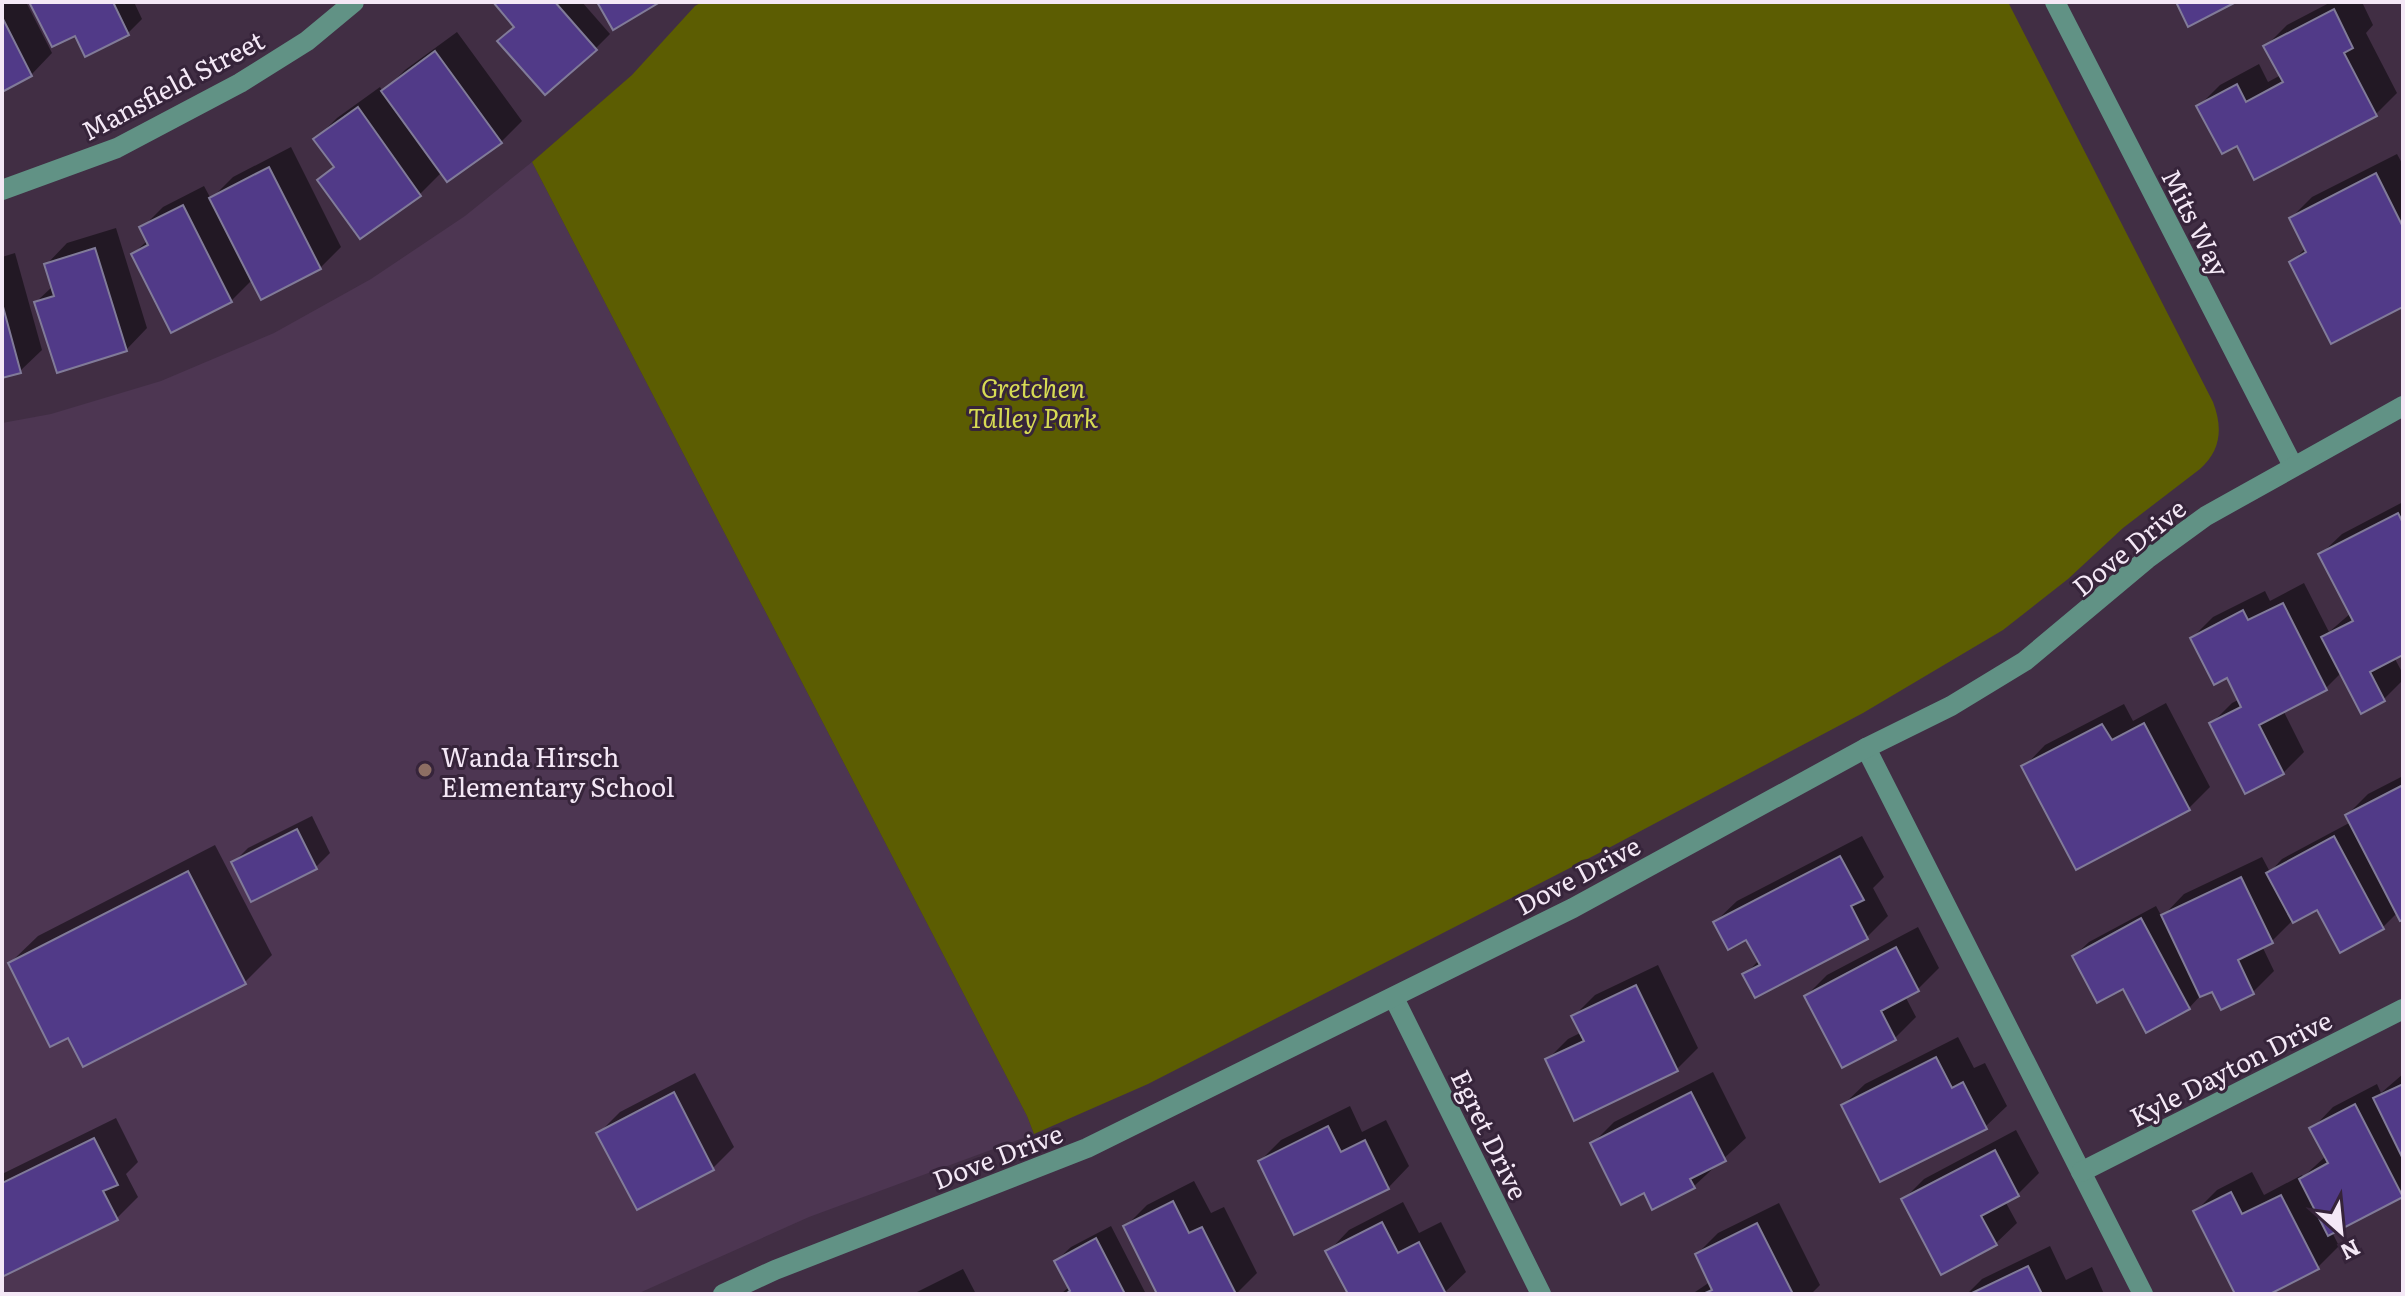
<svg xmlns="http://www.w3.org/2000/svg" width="2405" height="1296" font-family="Literata,serif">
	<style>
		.built { fill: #4d3652 }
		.green { fill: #5c5d02 }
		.shadow { fill: #0007 }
		.building { fill: #513a88; stroke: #817b99; stroke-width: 2 }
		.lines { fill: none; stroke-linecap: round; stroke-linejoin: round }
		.minor { stroke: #619285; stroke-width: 20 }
		.education-dot { fill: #8d6e63; stroke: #36243a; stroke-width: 3 }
		.labels { text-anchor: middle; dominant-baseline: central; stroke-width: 6; stroke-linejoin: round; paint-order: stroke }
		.street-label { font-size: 26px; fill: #f4e8f6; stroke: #36243a }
		.park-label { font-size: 26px; font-style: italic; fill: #d7db53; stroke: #36243a }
		.poi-label { font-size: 26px; fill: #f4e8f6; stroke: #36243a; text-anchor: start }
	</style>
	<rect width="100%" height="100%" fill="#412e44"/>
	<polygon class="built" points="532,162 1027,1116 1034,1134 809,1217 637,1294 2,1294 2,423 51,414 161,381 274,333 371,279 465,216"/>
	<path class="green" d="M702 2H2008L2213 402C2223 428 2221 450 2200 469L2123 528 2068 579 2003 630 1863 713 1603 851 1148 1084 1034 1134 1027 1116 532 162 632 75 695 6Z"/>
	<g class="shadow">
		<polygon points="2,2 26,2 52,53 31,75 2,89"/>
		<polygon points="31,2 134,2 142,19 128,33 86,55 76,33"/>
		<polygon points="495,2 582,2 610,34 596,48 500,41 515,25"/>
		<polygon points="2331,2 2362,2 2373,25 2366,33 2397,93 2376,114 2238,144 2199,106 2220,85 2259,64 2268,82 2281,75 2266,46 2287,25"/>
		<polygon points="457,32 522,121 501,142 442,172 420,194 360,237 320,180 335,165 316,139 337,118 380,87 383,92 405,70"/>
		<polygon points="291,147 341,247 320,268 253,279 231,301 133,254 148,240 142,228 163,207 204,186 211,199 233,177"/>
		<polygon points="2397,154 2403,165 2403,305 2291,262 2306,248 2291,218 2312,197"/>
		<polygon points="116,228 147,328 126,350 36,302 53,286 46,265 67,243"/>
		<polygon points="15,253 42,350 20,371 2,376 2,257"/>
		<polygon points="2403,502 2403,652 2394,657 2403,674 2403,680 2384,699 2342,672 2326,688 2283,710 2304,752 2283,773 2211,724 2232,703 2240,699 2228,675 2192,638 2213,617 2265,591 2270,601 2304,583 2329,632 2351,613 2320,555 2342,534"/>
		<polygon points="2166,703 2210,787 2189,808 2024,767 2045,745 2124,704 2133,721"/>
		<polygon points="2403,776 2403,918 2398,912 2383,927 2318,907 2293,920 2271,942 2262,946 2274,971 2253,992 2213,989 2202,994 2189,1008 2124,986 2074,956 2089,942 2156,906 2162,917 2184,894 2262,857 2270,872 2282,859 2351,822 2347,815 2368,794"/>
		<polygon points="312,816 330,853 316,867 234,862 248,848"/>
		<polygon points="1862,836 1884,877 1873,888 1888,916 1867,937 1745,975 1759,960 1747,938 1715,922 1737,901"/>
		<polygon points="215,845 272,955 245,982 69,1035 10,963 38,936"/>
		<polygon points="1918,927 1939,968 1918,989 1905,996 1916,1017 1895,1038 1806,996 1827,975"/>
		<polygon points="1658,965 1698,1048 1677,1069 1547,1060 1568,1039 1582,1032 1574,1016 1595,995"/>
		<polygon points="1958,1037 1974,1068 1985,1063 2007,1106 1985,1127 1843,1105 1865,1084"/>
		<polygon points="1713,1072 1746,1138 1693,1187 1645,1191 1593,1143 1614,1122"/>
		<polygon points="695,1073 734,1147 713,1168 599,1133 620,1112"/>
		<polygon points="2403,1074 2403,1194 2332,1232 2339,1246 2318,1267 2266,1294 2238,1294 2196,1211 2217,1190 2252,1172 2264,1195 2302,1175 2303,1177 2326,1156 2312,1129 2333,1107 2377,1084 2381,1093"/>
		<polygon points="1350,1106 1362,1132 1386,1120 1409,1166 1388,1188 1260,1161 1281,1140"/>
		<polygon points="116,1118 138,1162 126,1174 138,1197 116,1219 2,1275 2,1174"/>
		<polygon points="2016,1130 2039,1173 2018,1194 2005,1201 2017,1223 1995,1244 1903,1200 1924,1179"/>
		<polygon points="1194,1181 1211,1213 1224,1207 1257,1273 1236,1294 1159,1294 1125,1227 1147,1205"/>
		<polygon points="1403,1202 1419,1233 1441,1222 1466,1272 1443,1294 1350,1294 1328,1252 1349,1230"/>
		<polygon points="1779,1203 1820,1285 1811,1294 1692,1294 1710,1282 1697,1254 1718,1233"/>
		<polygon points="1111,1226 1146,1294 1061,1294 1070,1286 1056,1261 1071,1247"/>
		<polygon points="2050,1246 2066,1280 2092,1267 2104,1294 1967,1294 1982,1279"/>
		<polygon points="963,1269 976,1294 913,1294"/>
	</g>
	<g class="building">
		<polygon points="29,2 113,2 129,35 85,57 75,36 52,47"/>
		<polygon points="493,2 555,2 597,50 545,95 497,41 514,27"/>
		<polygon points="597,2 660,2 613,30"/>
		<polygon points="2176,2 2236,2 2188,27"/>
		<polygon points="2334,9 2353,48 2344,53 2377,116 2254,180 2237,146 2222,154 2196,106 2237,84 2246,102 2283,82 2263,46"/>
		<polygon points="2,17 32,76 2,92"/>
		<polygon points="435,51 502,143 447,182 381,91"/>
		<polygon points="358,107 421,196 360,239 317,180 334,167 313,139"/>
		<polygon points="269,167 321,269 261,300 209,198"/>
		<polygon points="2376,173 2403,227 2403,307 2331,344 2289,262 2306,252 2289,218"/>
		<polygon points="183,205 232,302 171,333 131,254 148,245 139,227"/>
		<polygon points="95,248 127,351 57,373 34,302 54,296 44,264"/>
		<polygon points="2,303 21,373 2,378"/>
		<polygon points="2398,513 2403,523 2403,655 2370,672 2385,701 2361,714 2321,637 2353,621 2318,554"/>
		<polygon points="2283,603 2327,690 2259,725 2284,774 2245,794 2209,723 2241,707 2227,678 2214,685 2190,638 2243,610 2248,620"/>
		<polygon points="2144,723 2190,810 2076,870 2021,766 2102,724 2112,740"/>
		<polygon points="2403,785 2403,920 2400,921 2345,815"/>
		<polygon points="297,829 317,869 251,902 231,862"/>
		<polygon points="2334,836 2384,929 2340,953 2317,910 2293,923 2266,873"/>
		<polygon points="1840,856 1864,900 1851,906 1868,939 1755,998 1742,974 1760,965 1746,940 1728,950 1713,922"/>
		<polygon points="188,871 246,984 83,1067 68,1038 50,1047 8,963"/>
		<polygon points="2241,877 2273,943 2238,960 2254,994 2221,1010 2212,992 2200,997 2161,915"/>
		<polygon points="2141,918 2190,1009 2146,1033 2123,989 2097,1003 2072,956"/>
		<polygon points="1896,947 1919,991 1881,1011 1896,1040 1842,1068 1804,996"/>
		<polygon points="1636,985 1678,1071 1574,1121 1545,1059 1584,1041 1571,1016"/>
		<polygon points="1936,1057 1952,1088 1963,1082 1987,1129 1880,1182 1841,1105"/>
		<polygon points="2403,1084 2403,1159 2373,1098"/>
		<polygon points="674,1092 714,1170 637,1210 596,1133"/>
		<polygon points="1691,1092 1726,1161 1690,1179 1695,1188 1652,1210 1644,1193 1621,1205 1590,1143"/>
		<polygon points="2355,1104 2403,1197 2328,1236 2299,1179 2328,1163 2309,1128"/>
		<polygon points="1328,1126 1341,1152 1365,1140 1389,1189 1294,1235 1258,1161"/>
		<polygon points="94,1138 118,1185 103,1191 118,1220 2,1277 2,1183"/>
		<polygon points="1995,1150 2019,1196 1981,1216 1997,1245 1941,1275 1901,1199"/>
		<polygon points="2231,1192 2242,1214 2281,1195 2319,1269 2270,1294 2235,1294 2193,1211"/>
		<polygon points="1173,1201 1189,1233 1202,1227 1236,1294 1157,1294 1123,1226"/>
		<polygon points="1382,1222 1398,1253 1419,1242 1446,1294 1348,1294 1325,1251"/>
		<polygon points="1757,1223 1793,1294 1703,1294 1712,1290 1695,1254"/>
		<polygon points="1096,1238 1125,1294 1065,1294 1070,1291 1054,1261"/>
		<polygon points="2028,1266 2042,1294 1970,1294"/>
	</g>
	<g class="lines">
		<g class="minor">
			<polyline points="2055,2 2293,466"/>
			<polyline points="2,190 117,148 240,83 307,41 354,2"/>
			<polyline points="1866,748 2143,1294"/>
			<polyline points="1394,998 1541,1294"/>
			<polyline points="2081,1172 2403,1009"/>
			<polyline points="723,1294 775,1270 1087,1148 1573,908 1866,748 1951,706 2025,661 2147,559 2206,516 2403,406"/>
		</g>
	</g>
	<circle class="education-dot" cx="425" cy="770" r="8"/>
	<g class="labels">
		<g class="street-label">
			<text transform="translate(172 84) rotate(-28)">Mansfield Street</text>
			<text transform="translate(2197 222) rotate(63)">Mits Way</text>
			<text transform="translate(2128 546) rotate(-39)">Dove Drive</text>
			<text transform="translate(1577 874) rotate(-28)">Dove Drive</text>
			<text transform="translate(2230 1067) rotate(-27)">Kyle Dayton Drive</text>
			<text transform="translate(1491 1134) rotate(64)">Egret Drive</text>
			<text transform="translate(997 1155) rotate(-21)">Dove Drive</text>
		</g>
		<g class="park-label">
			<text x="1033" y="386">Gretchen<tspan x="1033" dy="30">Talley Park</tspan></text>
		</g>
		<g class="poi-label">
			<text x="441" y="755">Wanda Hirsch<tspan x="441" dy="30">Elementary School</tspan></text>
		</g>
	</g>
	<rect width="2405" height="1296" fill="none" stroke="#f4e8f6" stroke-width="8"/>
	<g transform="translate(2341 1232) rotate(153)" stroke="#36243a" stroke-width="6" paint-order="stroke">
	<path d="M0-6L14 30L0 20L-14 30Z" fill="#f4e8f6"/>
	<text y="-12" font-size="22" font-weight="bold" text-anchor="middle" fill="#f4e8f6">N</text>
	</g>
</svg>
